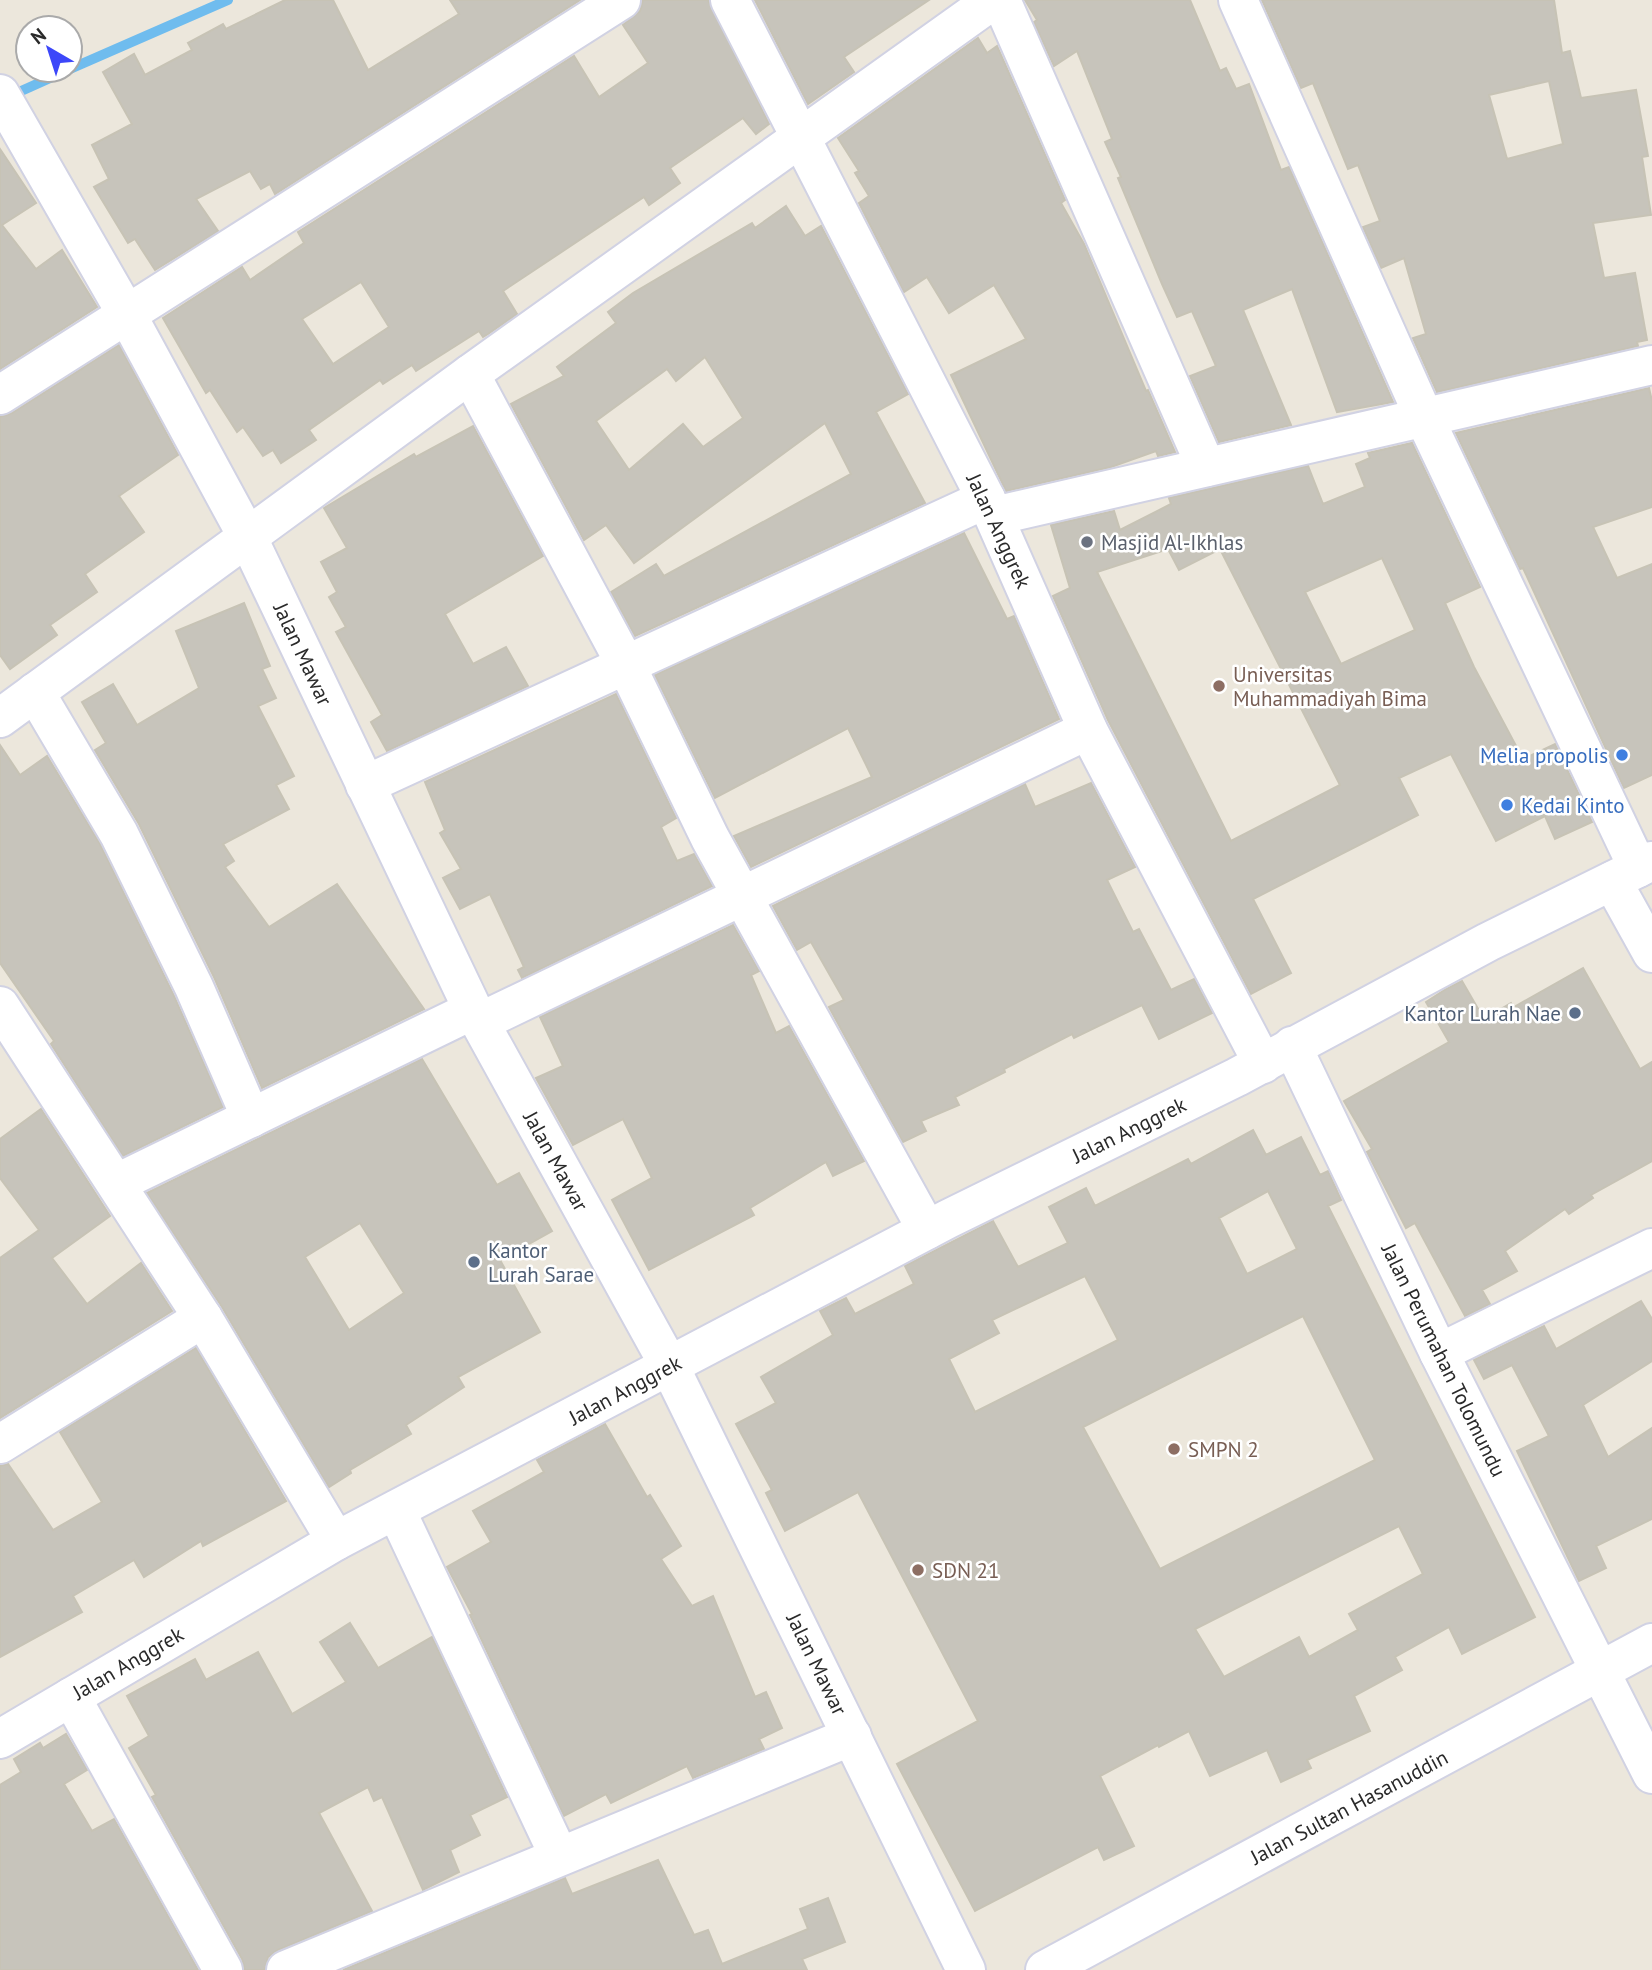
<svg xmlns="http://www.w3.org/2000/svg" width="1652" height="1970" font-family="'PT Sans',sans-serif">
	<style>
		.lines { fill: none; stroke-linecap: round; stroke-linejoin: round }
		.stream { stroke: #6fbcee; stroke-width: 10 }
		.building { fill: #c7c4bb; stroke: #c7c3b5; stroke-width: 2; fill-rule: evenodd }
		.minor-casing { stroke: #d1d2e3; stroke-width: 42 }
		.tertiary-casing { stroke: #d1d2e3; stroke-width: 42 }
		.secondary-casing { stroke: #d1d2e3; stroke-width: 42 }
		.minor { stroke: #fff; stroke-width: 38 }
		.tertiary { stroke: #fff; stroke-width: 38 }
		.secondary { stroke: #fff; stroke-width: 38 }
		.worship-dot { fill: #6b7280; stroke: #fff; stroke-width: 2.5 }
		.education-dot { fill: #8d6e63; stroke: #fff; stroke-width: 2.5 }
		.shop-dot { fill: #3f7fe0; stroke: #fff; stroke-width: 2.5 }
		.service-dot { fill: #5c6f8a; stroke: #fff; stroke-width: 2.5 }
		.labels { text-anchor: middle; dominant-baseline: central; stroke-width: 5; stroke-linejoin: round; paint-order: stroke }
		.street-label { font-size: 21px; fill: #2a2a2a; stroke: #fff }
		.worship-label { font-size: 21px; fill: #5b616d; stroke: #fff; text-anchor: start }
		.education-label { font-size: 21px; fill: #785e54; stroke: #fff; text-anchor: start }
		.shop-label { font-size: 21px; fill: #366cbe; stroke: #fff; text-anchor: end }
		.service-label { font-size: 21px; fill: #4e5e75; stroke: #fff; text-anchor: end }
	</style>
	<rect width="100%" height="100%" fill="#ece7dc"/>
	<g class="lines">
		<g class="stream">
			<polyline points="70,69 228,0"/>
			<polyline points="10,96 68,70"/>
		</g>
	</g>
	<g class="building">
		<polygon points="285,0 333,0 368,70 459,14 450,0 580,0 275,194 270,184 261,189 250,171 196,199 218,231 155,270 135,239 128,243 94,187 109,179 92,145 132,124 103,72 134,54 145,75 192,50 188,43 223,24 226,29"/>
		<path d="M643 0H708L769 124 756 134 743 118 670 168 680 183 649 205 644 197 503 291 517 314 488 334 483 337 479 331 416 371 412 365 383 384 380 380 309 430 316 440 281 463 273 450 263 456 243 427 237 432 210 390 206 393 163 318 242 267 250 280 304 243 298 232 574 56 599 97 648 63 623 25 640 11ZM361 282 389 327 333 364 302 319Z"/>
		<polygon points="755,0 929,0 844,57 854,72 808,104"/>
		<polygon points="1025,0 1190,0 1220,71 1226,68 1236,89 1249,84 1281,170 1289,167 1393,402 1337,412 1292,289 1243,310 1291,425 1219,442 1190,376 1216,366 1192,311 1177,317 1162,284 1118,178 1121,177 1105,142 1112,139 1077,51 1054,66 1034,22 1037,20"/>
		<path d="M1262 0H1554L1562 53 1570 51 1581 98 1636 90 1648 156 1642 157 1651 215 1593 223 1604 278 1635 273 1647 340 1637 342 1638 346 1437 392 1413 338 1426 334 1404 258 1381 268 1363 227 1380 221 1358 165 1348 169 1313 83 1301 88ZM1549 81 1563 144 1507 159 1489 95Z"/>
		<polygon points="978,38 987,53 997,46 1065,200 1061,203 1084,244 1146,391 1148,390 1175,452 1158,456 1156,451 1111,467 1006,491 951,375 1026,339 994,285 949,313 927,277 904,292 859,203 869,196 855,173 859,171 838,138"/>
		<polygon points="0,149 36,203 2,225 36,269 62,250 97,307 0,369"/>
		<path d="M786 206 805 236 821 226 908 394 876 412 925 503 635 636 611 592 656 564 664 576 851 474 825 423 634 563 606 525 584 540 511 404 564 376 557 367 616 323 608 312 633 293 752 223 755 228ZM705 357 743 418 703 447 683 424 629 470 596 421 667 369 676 381Z"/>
		<polygon points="119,345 178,455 119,496 144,532 85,574 97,592 50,625 57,635 10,669 0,655 0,417 12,413"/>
		<polygon points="1649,388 1652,401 1652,507 1593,527 1617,578 1652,564 1652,775 1624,788 1523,568 1520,569 1456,433"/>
		<polygon points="473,426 543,556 445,614 473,664 506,647 528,686 387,751 371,722 382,715 336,632 346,627 329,597 337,592 321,562 347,548 324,508 414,454 416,457"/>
		<path d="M1412 443 1480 587 1445 603 1474 667 1523 759 1555 744 1592 822 1555 839 1545 816 1496 841 1451 754 1399 778 1418 815 1253 899 1291 973 1251 994 1108 720 1053 596 1070 588 1051 525 1114 511 1120 530 1171 504 1169 498 1308 466 1323 504 1365 487 1356 464 1370 458 1368 453ZM1168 549 1179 570 1220 549 1340 785 1231 841 1097 572ZM1382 558 1415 630 1341 664 1305 592Z"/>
		<polygon points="964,533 1007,619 1014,616 1059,719 751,867 734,836 872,777 848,728 715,798 655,675"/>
		<polygon points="244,603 270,666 262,669 276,698 258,706 294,776 276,785 289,809 223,844 234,861 225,867 269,927 337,884 424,1009 262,1088 214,977 139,824 95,750 106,743 82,702 113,684 137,725 199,688 176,631"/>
		<polygon points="616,694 676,818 661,827 677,861 694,854 712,886 522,978 518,970 524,967 490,894 460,909 443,878 461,869 440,833 445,830 425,782"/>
		<polygon points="0,745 20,775 47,756 100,844 174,996 223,1107 123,1156 51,1044 54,1041 0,963"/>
		<polygon points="1091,783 1135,867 1107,880 1133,932 1139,929 1171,990 1194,979 1212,1013 1159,1039 1142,1005 1074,1038 1072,1034 1004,1069 1005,1072 955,1097 959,1105 921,1121 926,1131 903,1142 829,1007 844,1000 811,942 797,950 773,906 1025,784 1035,807"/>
		<polygon points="733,925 759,971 751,975 776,1033 789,1026 864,1161 833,1176 826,1162 750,1208 754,1215 649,1270 612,1200 652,1178 623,1119 573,1145 536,1078 563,1066 540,1017"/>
		<polygon points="1583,968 1640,1069 1652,1062 1652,1161 1591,1195 1593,1198 1569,1214 1565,1209 1505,1251 1517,1271 1482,1290 1490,1304 1465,1316 1415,1223 1406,1228 1367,1152 1372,1149 1344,1101 1449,1042 1426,1002 1446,989 1462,981 1484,1019 1511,1003 1514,1007"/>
		<path d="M422 1059 497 1185 519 1173 552 1231 500 1260 540 1332 458 1377 464 1387 406 1425 411 1434 350 1470 351 1473 329 1487 222 1307 147 1193ZM360 1223 404 1293 349 1330 305 1257Z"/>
		<polygon points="41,1109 110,1216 52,1258 87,1304 141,1263 172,1311 0,1418 0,1258 39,1230 0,1178 0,1139"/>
		<path d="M1253 1130 1266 1155 1301 1137 1320 1175 1328 1171 1341 1200 1328 1206 1535 1617 1462 1654 1449 1627 1395 1657 1402 1670 1354 1696 1370 1731 1307 1760 1311 1768 1281 1782 1267 1750 1210 1776 1189 1731 1159 1747 1158 1745 1100 1776 1134 1846 1104 1860 1098 1847 975 1911 897 1764 978 1721 858 1492 785 1531 766 1493 772 1490 736 1424 776 1403 761 1377 833 1335 820 1311 846 1298 855 1314 914 1284 905 1266 993 1221 1018 1267 1068 1243 1049 1207 1086 1188 1095 1206 1188 1159 1191 1164ZM1268 1191 1297 1249 1247 1274 1219 1218ZM1085 1276 1118 1340 975 1412 949 1359 999 1333 992 1320ZM1303 1316 1375 1460 1160 1569 1083 1427ZM1399 1526 1423 1574 1349 1614 1358 1630 1309 1657 1299 1637 1224 1677 1195 1629Z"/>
		<polygon points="1641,1301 1652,1319 1652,1361 1583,1405 1608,1457 1652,1428 1652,1519 1596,1546 1606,1568 1579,1581 1517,1451 1549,1436 1512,1365 1484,1379 1474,1360 1544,1326 1556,1349"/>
		<polygon points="196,1348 286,1501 203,1546 201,1541 144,1577 134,1560 73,1596 82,1612 0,1657 0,1466 8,1464 53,1530 102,1502 60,1432"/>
		<polygon points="605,1424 647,1497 650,1495 681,1546 661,1559 692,1606 713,1596 755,1697 766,1692 782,1728 759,1739 764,1749 693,1778 687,1766 611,1803 606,1794 564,1816 470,1615 472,1614 447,1567 491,1542 473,1511 544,1472 537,1460"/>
		<polygon points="350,1623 378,1668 432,1637 507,1797 470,1815 480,1835 450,1850 459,1872 423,1890 382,1797 374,1801 368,1787 319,1813 372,1911 278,1950 268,1957 265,1970 245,1970 242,1959 152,1797 156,1795 129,1748 149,1736 127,1696 195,1659 206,1680 258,1652 292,1714 346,1682 320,1642"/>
		<polygon points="66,1734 87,1770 64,1784 92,1831 114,1819 198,1970 0,1970 0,1785 21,1772 14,1759 40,1743 43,1748"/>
		<polygon points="658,1860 694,1935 708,1930 722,1964 808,1929 800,1909 828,1898 845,1942 802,1959 807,1970 343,1970 565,1878 572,1894"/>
	</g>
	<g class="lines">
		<g class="minor-casing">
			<g id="minor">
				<polyline points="730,0 986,499 1088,730 1263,1064"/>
				<polyline points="1001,0 1206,467"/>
				<polyline points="1238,0 1424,417 1638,868"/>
				<polyline points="0,94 126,313 247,536 473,1010 670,1367 966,1970"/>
				<polyline points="470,374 627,667 710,838 927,1230"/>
				<polyline points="0,395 621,0"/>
				<polyline points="994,516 1652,365"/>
				<polyline points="35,692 119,834 194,987 251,1118"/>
				<polyline points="0,718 470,374 993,0"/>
				<polyline points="365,785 986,499"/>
				<polyline points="1612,881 1652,953"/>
				<polyline points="0,1006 203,1318 336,1541"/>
				<polyline points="480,1022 1088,730"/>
				<polyline points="1292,1046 1439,1353 1652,1774"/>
				<polyline points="117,1183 473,1010"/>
				<polyline points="1439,1353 1652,1248"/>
				<polyline points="0,1444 203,1318"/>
				<polyline points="396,1510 559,1856"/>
				<polyline points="71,1697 223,1970"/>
				<polyline points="286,1970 852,1736"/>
			</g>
		</g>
		<g class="tertiary-casing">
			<polyline id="tertiary" points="0,1739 336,1541 948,1219 1237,1077 1488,942 1652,861"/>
		</g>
		<g class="secondary-casing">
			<polyline id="secondary" points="1045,1970 1652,1643"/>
		</g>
		<use href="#minor" class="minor"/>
		<use href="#tertiary" class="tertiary"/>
		<use href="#secondary" class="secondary"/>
	</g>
	<circle class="worship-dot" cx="1087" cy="542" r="7"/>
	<g class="education-dot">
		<circle cx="1219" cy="686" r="7"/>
		<circle cx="1174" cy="1449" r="7"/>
		<circle cx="918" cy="1570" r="7"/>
	</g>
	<g class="shop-dot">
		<circle cx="1622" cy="755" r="7"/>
		<circle cx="1507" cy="805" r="7"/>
	</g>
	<g class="service-dot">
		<circle cx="1575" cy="1013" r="7"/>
		<circle cx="474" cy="1262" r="7"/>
	</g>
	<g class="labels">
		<g class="street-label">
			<text transform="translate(999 531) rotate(65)">Jalan Anggrek</text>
			<text transform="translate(303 654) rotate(65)">Jalan Mawar</text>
			<text transform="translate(1129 1130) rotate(-26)">Jalan Anggrek</text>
			<text transform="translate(556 1161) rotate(61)">Jalan Mawar</text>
			<text transform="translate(1444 1360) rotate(64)">Jalan Perumahan Tolomundu</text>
			<text transform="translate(625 1390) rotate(-28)">Jalan Anggrek</text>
			<text transform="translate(128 1663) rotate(-30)">Jalan Anggrek</text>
			<text transform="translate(817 1664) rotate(64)">Jalan Mawar</text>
			<text transform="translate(1349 1807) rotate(-28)">Jalan Sultan Hasanuddin</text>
		</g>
		<g class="worship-label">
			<text x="1101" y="542">Masjid Al-Ikhlas</text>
		</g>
		<g class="education-label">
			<text x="1233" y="674">Universitas<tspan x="1233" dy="24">Muhammadiyah Bima</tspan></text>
			<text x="1188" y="1449">SMPN 2</text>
			<text x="932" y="1570">SDN 21</text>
		</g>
		<g class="shop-label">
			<text x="1608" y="755">Melia propolis</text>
			<text x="1521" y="805" text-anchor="start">Kedai Kinto</text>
		</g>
		<g class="service-label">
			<text x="1561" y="1013">Kantor Lurah Nae</text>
			<text x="488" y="1250" text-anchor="start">Kantor<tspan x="488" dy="24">Lurah Sarae</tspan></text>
		</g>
	</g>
	<g transform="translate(49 49) rotate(321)"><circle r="33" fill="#ffffff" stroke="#aaaaaa" stroke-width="2"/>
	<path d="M0-5L12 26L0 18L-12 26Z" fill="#3c47f9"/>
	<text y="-10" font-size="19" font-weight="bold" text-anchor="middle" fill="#2a2a2a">N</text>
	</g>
</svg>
